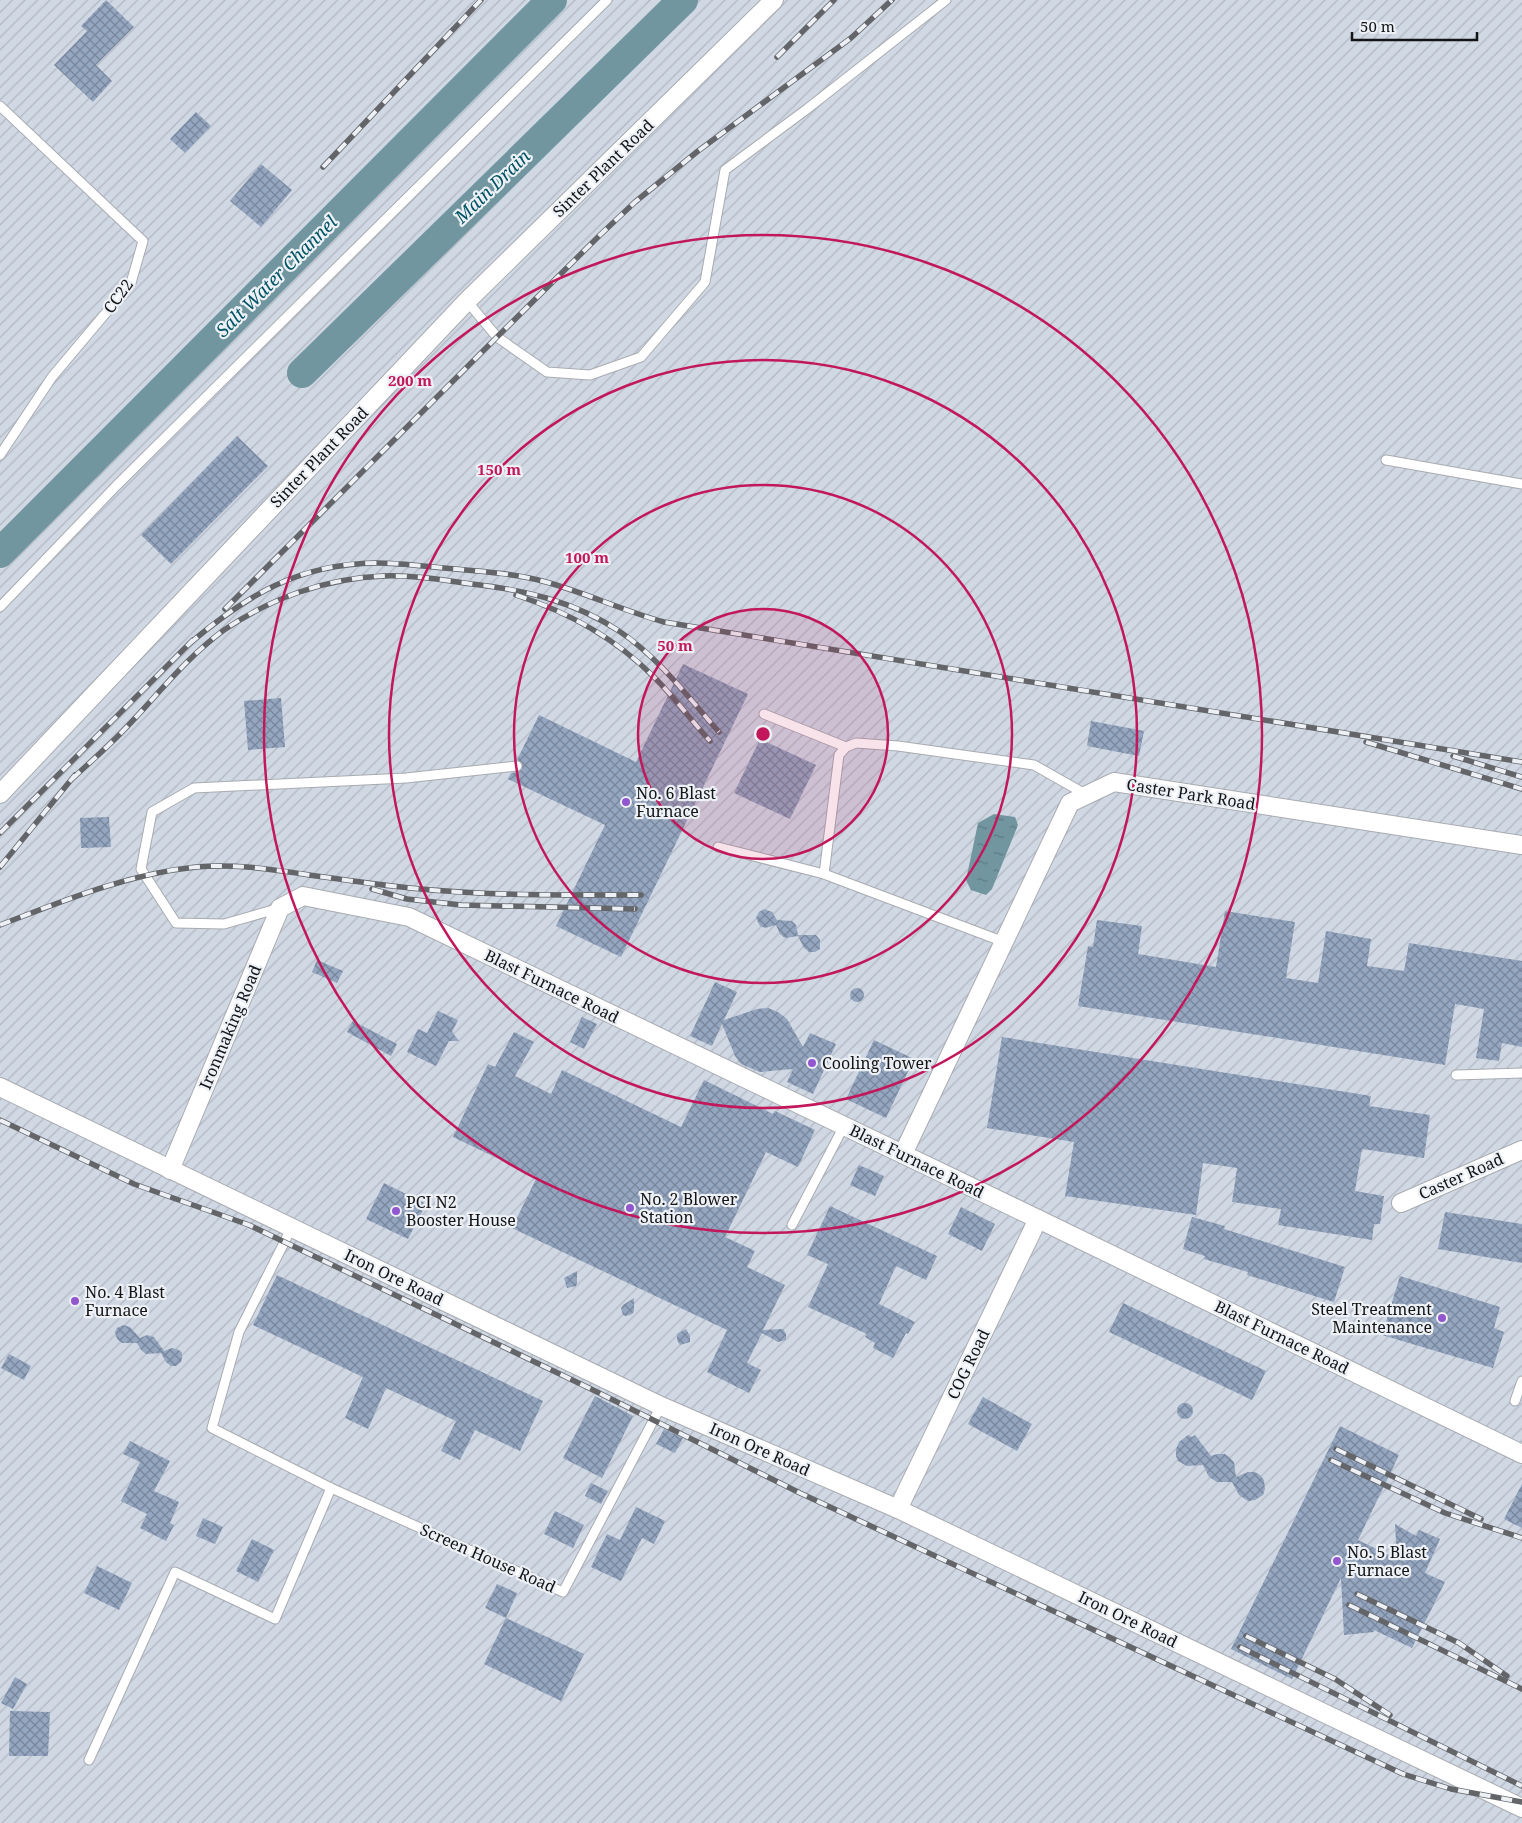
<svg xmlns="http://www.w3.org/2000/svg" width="1522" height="1823" font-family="'Noto Serif',serif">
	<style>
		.industrial { fill: url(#industrial-furrows) }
		.water { fill: url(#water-ripples) }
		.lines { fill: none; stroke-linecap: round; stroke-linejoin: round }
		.river { stroke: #71969f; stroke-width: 30 }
		.building { fill: url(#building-cross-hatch) }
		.lane-casing { stroke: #a8abb0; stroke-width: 11 }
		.street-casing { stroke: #a8abb0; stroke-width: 20 }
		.lane { stroke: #fff; stroke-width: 9 }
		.street { stroke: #fff; stroke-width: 18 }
		.rail-casing { stroke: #636568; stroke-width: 5.5 }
		.rail { stroke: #edf1f6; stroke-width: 4; stroke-dasharray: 11; stroke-linecap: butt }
		.ring { fill: none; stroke: #c2185b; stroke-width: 2.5 }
		.poi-dot { fill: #9257ce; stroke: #edf1f6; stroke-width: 2 }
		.labels { text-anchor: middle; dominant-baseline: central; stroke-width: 4.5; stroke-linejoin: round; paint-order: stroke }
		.street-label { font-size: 16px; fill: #131416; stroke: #edf1f6 }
		.poi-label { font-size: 16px; fill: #131416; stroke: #edf1f6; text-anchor: start }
		.water-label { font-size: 18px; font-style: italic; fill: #015464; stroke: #edf1f6 }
		.centre { fill: #c2185b; stroke: #edf1f6; stroke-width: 2.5 }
		.ring-label { font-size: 15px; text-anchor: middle; font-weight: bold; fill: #c2185b; stroke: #edf1f6; stroke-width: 4.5; stroke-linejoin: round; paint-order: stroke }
	</style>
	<defs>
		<pattern id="industrial-furrows" width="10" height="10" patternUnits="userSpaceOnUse" patternTransform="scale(1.25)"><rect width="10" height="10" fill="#d0d8e4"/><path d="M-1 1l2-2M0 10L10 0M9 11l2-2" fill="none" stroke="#b2b8c3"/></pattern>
		<pattern id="water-ripples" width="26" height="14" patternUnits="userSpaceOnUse" patternTransform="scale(1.25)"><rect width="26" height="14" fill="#71969f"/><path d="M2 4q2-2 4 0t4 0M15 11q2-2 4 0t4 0" fill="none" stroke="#5c7981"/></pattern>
		<pattern id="building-cross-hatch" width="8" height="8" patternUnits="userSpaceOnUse" patternTransform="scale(1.25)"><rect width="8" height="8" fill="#95a6c0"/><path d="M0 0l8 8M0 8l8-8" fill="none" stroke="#78869b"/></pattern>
	</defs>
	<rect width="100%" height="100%" fill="#e0e3e9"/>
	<rect class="industrial" x="0" y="0" width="1522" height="1823"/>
	<polygon class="water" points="994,814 1015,817 1018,825 992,889 986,895 971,890 966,880 978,823"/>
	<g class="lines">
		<g class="river">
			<polyline points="302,373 683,0"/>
			<polyline points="0,553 552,0"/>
		</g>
	</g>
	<g class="building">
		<polygon points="106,0 134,27 96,65 112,81 93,102 54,65 87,31 81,26"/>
		<polygon points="196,112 211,126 185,153 170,139"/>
		<polygon points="261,164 292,190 261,227 230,201"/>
		<polygon points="237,436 268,466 171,564 141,535"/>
		<polygon points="683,664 748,694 621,957 556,926 605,825 508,779 511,773 518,772 522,769 522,763 517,760 539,715 636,762"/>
		<polygon points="281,698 285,747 248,750 244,701"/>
		<polygon points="1091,721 1144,731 1139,756 1087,746"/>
		<polygon points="760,739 816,765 790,819 734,793"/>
		<polygon points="109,817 111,847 81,848 80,818"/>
		<polygon points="764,909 772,912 777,920 792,921 796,925 798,935 816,935 820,940 820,949 815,952 809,952 804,948 798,936 785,938 780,934 776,925 765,928 760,926 756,918 759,912"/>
		<polygon points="1225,911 1295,922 1286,978 1318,983 1326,931 1371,939 1367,966 1404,971 1409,943 1522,961 1522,1047 1502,1043 1499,1061 1476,1058 1484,1009 1455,1004 1445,1065 1078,1006 1088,946 1093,947 1097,920 1142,926 1138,954 1216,967"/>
		<polygon points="317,960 343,971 337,983 312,972"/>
		<polygon points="715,982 737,992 724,1020 757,1009 768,1008 778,1012 787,1019 803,1047 810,1033 836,1044 813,1094 787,1082 793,1069 760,1072 741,1064 735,1056 722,1024 712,1046 690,1036"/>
		<circle cx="857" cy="995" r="7"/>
		<polygon points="438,1011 458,1020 452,1032 459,1041 449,1041 436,1066 407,1052 418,1029 427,1033"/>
		<polygon points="582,1017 597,1024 584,1049 570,1042"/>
		<polygon points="353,1021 397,1044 391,1056 347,1032"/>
		<polygon points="514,1032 534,1042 515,1076 551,1094 562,1070 681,1127 704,1080 773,1114 775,1111 815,1130 798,1167 766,1152 725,1237 755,1251 747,1267 785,1285 763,1330 783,1329 786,1334 786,1340 778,1342 762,1333 747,1363 761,1370 749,1393 707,1372 727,1330 512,1228 537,1177 453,1137 488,1064 495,1067"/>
		<polygon points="1002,1037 1371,1096 1369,1106 1430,1115 1424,1158 1362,1149 1355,1191 1384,1196 1380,1224 1374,1224 1372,1240 1278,1225 1281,1209 1232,1202 1237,1168 1203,1163 1196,1215 1065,1196 1074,1142 987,1128"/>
		<polygon points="874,1040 914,1059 886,1118 846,1099"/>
		<polygon points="859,1165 884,1176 875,1196 850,1185"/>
		<polygon points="384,1183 426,1204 408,1239 366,1219"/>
		<polygon points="830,1206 937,1256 926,1280 896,1266 879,1304 915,1322 908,1334 906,1333 893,1358 873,1348 875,1343 865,1337 867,1334 808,1307 828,1264 807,1255"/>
		<polygon points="961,1207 995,1224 982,1251 948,1234"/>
		<polygon points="1445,1212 1522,1224 1522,1263 1438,1249"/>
		<polygon points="1192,1217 1225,1226 1224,1229 1345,1267 1334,1302 1247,1275 1248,1272 1204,1259 1205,1256 1183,1249"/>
		<polygon points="577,1271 577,1283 576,1286 567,1288 564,1278"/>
		<polygon points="277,1275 543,1401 520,1451 475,1430 460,1460 441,1451 456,1421 386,1388 368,1429 345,1418 363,1377 253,1325"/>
		<polygon points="1400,1276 1500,1307 1494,1328 1504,1332 1493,1368 1382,1335"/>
		<polygon points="634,1298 634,1311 632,1314 626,1316 623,1315 621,1308 623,1305"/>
		<polygon points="1123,1303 1266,1371 1252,1400 1109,1332"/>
		<polygon points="123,1325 130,1327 140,1338 147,1335 154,1337 164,1351 172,1348 179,1350 182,1353 182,1358 181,1362 176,1366 171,1366 166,1362 161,1353 146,1354 141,1350 137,1343 122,1343 117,1339 115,1332 117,1328"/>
		<polygon points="686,1329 690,1336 690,1342 680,1345 677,1340 677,1334"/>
		<polygon points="9,1354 31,1366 24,1380 1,1368"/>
		<polygon points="595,1396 633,1416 602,1478 563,1458"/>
		<polygon points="983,1397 1032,1424 1017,1451 968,1424"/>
		<circle cx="1185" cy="1411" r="8"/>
		<polygon points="1340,1426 1399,1455 1358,1540 1397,1559 1395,1524 1416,1536 1419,1530 1440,1539 1425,1573 1445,1582 1412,1648 1374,1630 1374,1632 1344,1635 1341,1578 1292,1679 1231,1649"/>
		<polygon points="664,1429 683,1438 675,1453 656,1444"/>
		<polygon points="1188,1435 1192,1437 1195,1435 1211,1456 1217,1454 1225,1454 1229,1457 1234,1462 1236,1477 1248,1472 1255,1472 1260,1475 1264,1480 1265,1489 1263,1495 1255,1500 1248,1501 1239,1495 1232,1482 1217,1482 1209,1477 1203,1465 1187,1466 1178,1461 1176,1456 1176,1449 1179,1442"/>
		<polygon points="130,1441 170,1461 154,1491 179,1502 170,1523 174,1525 166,1541 140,1528 147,1514 121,1501 140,1462 123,1454"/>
		<polygon points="591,1483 608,1491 601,1504 585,1496"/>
		<polygon points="1522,1484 1522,1528 1504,1519"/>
		<polygon points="636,1507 665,1521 654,1544 642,1538 621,1581 591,1567 607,1534 620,1540"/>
		<polygon points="555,1511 584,1525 573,1548 544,1534"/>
		<polygon points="203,1518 223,1527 215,1544 196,1536"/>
		<polygon points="252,1539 274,1550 258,1582 236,1571"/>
		<polygon points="97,1566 132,1583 119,1610 84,1593"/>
		<polygon points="497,1584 517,1593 506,1618 485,1608"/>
		<polygon points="506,1618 584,1654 561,1701 484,1664"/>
		<polygon points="15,1677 27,1684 13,1709 1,1703"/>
		<polygon points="10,1711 50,1712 48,1756 9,1756"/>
	</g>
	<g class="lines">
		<g class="lane-casing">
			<g id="lane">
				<polyline points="0,106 143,241 131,283 52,377 0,455"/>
				<polyline points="467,301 497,337 547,372 590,375 641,357 705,282 725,170 807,109 946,0"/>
				<polyline points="1386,460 1522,484"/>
				<polyline points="0,607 116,486 607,0"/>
				<polyline points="764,714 846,747"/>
				<polyline points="718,847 824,874"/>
				<polyline points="280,908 224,924 176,923 141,869 152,812 194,788 406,778 517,766"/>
				<polyline points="1004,942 824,874 839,755 846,747 856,743 898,746 1034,765 1087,795"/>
				<polyline points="1456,1075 1522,1073"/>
				<polyline points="792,1225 844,1126"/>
				<polyline points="292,1227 239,1332 212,1428 331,1488"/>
				<polyline points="1515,1401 1522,1381"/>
				<polyline points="89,1760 175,1572 275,1619 331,1488 563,1592 661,1406"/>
			</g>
		</g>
		<g class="street-casing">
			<g id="street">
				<polyline points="0,794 467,301 774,0"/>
				<polyline points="0,1087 661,1406 898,1509 1522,1808"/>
				<polyline points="903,1154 1070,803 1114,782 1522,845"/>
				<polyline points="170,1170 280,908 303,896 409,917 1038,1219 1522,1454"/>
				<polyline points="1401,1203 1522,1150"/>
				<polyline points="898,1509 1038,1219"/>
			</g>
		</g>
		<use href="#lane" class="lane"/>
		<use href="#street" class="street"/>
		<g class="rail-casing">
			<g id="rail">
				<polyline points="777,57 834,0"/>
				<polyline points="323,167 481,0"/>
				<path d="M516 595C568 612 615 638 654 677 674 697 691 720 710 741"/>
				<polyline points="225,609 497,337 600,235 635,202 698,151 851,38 892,0"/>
				<path d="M189 644C247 595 298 564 376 563 399 563 422 566 444 568 478 571 513 573 546 582 586 593 624 611 664 622L1522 762"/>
				<polyline points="1366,742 1522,789"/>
				<polyline points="1453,756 1522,777"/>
				<path d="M72 779C87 765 103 751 117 737 153 701 183 660 224 630 271 598 327 578 384 576 413 575 443 580 472 584 525 590 573 601 619 631 658 657 688 697 719 732"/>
				<polyline points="0,833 193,640"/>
				<polyline points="0,867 75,775"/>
				<polyline points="372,889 407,899 461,905 635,909"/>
				<path d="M0 925C63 901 127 874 196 867 239 863 281 871 324 877 352 881 381 885 410 888 487 896 564 895 641 895"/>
				<polyline points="0,1120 134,1184 249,1225 589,1388 800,1493 1403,1774 1451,1789 1522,1802"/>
				<polyline points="1336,1449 1481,1519"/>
				<polyline points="1331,1460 1445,1513 1522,1538"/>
				<polyline points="1357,1594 1459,1643 1507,1676"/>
				<polyline points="1349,1605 1522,1689"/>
				<polyline points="1246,1636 1335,1679 1390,1715"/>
				<polyline points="1240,1647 1522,1786"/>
			</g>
		</g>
		<use href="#rail" class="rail"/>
	</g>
	<circle cx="763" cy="734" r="125" fill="#c2185b" fill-opacity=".12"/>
	<g class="ring">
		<circle cx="763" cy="734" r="125"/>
		<circle cx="763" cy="734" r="249"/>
		<circle cx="763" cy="734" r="374"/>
		<circle cx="763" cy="734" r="499"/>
	</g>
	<g class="poi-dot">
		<circle cx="626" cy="802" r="5"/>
		<circle cx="812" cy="1063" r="5"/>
		<circle cx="630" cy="1208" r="5"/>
		<circle cx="396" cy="1211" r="5"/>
		<circle cx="75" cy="1301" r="5"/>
		<circle cx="1442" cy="1318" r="5"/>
		<circle cx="1337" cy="1561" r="5"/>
	</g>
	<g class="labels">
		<g class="street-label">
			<text transform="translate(603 168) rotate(-44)">Sinter Plant Road</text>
			<text transform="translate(118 296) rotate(-54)">CC22</text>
			<text transform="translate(319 457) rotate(-46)">Sinter Plant Road</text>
			<text transform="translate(1191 794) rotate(9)">Caster Park Road</text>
			<text transform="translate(552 986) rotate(26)">Blast Furnace Road</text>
			<text transform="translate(230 1027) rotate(-67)">Ironmaking Road</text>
			<text transform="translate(917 1161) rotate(26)">Blast Furnace Road</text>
			<text transform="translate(1461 1176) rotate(-24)">Caster Road</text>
			<text transform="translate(394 1277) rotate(26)">Iron Ore Road</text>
			<text transform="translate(1282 1337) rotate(26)">Blast Furnace Road</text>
			<text transform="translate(968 1364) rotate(-64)">COG Road</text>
			<text transform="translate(760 1449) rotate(24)">Iron Ore Road</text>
			<text transform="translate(488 1558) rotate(24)">Screen House Road</text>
			<text transform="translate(1128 1619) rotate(26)">Iron Ore Road</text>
		</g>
		<g class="poi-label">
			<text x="636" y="793">No. 6 Blast<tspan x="636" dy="18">Furnace</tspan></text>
			<text x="822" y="1063">Cooling Tower</text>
			<text x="640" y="1199">No. 2 Blower<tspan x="640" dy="18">Station</tspan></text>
			<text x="406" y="1202">PCI N2<tspan x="406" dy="18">Booster House</tspan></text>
			<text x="85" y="1292">No. 4 Blast<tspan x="85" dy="18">Furnace</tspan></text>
			<text x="1432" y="1309" text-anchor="end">Steel Treatment<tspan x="1432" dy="18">Maintenance</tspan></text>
			<text x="1347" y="1552">No. 5 Blast<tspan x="1347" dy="18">Furnace</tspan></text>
		</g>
		<g class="water-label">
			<text transform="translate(492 186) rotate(-44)">Main Drain</text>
			<text transform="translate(276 276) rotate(-45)">Salt Water Channel</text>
		</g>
	</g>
	<circle cx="763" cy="734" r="8" class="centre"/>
	<g class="ring-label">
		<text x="410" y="386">200 m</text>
		<text x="499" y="475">150 m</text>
		<text x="587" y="563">100 m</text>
		<text x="675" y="651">50 m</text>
	</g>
	<path d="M1352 32v8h125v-8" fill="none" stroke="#131416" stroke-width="2.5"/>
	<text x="1360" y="32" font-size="15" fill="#131416" stroke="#edf1f6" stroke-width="4" paint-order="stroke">50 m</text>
</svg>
